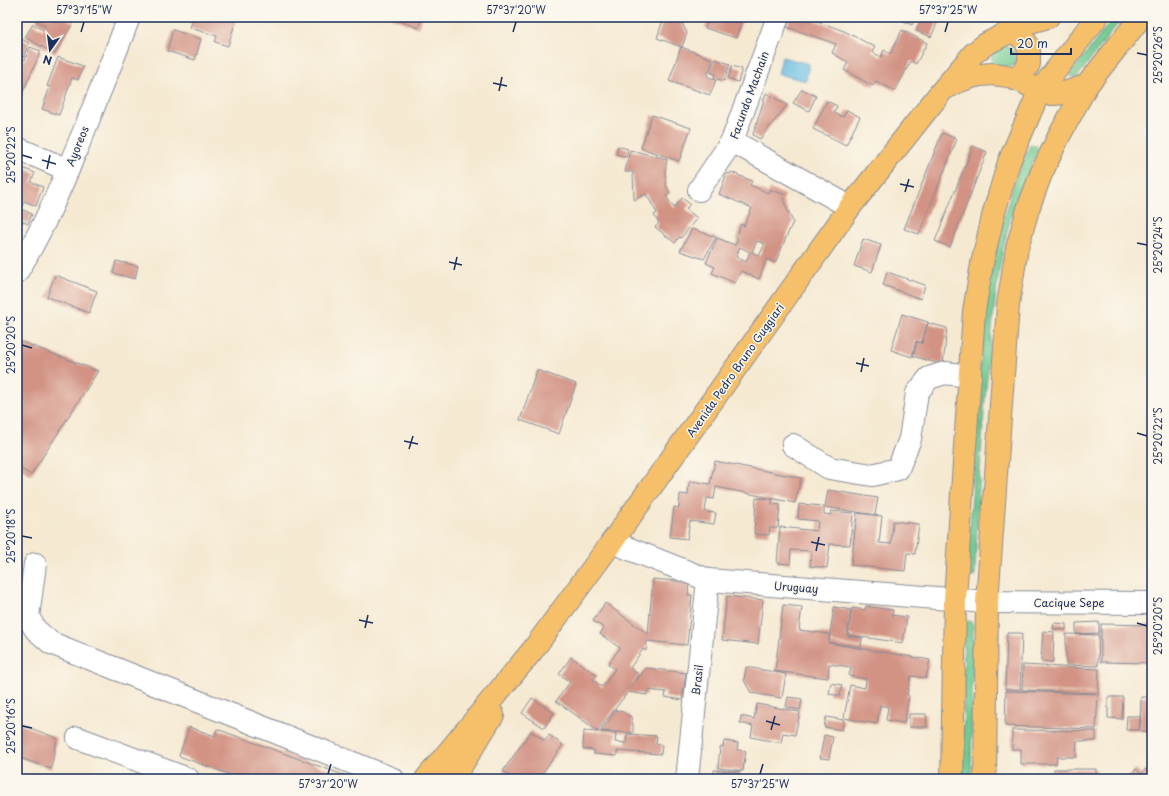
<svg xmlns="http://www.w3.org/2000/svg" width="1169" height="796" font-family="'Playpen Sans',sans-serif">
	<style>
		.green { fill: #70ca91; stroke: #467c78 }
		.water { fill: #67bce3; stroke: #4176a0 }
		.building { fill: #d29384; fill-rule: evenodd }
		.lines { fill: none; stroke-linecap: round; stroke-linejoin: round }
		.minor-casing { stroke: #888c98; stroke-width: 24 }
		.major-casing { stroke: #888c98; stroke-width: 24 }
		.minor { stroke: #fff; stroke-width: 22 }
		.major { stroke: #f6c06b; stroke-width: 22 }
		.ticks { fill: none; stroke: #1b2f5e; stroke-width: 1.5 }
		.labels { text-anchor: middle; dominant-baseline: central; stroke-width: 3; stroke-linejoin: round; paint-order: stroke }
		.street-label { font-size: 11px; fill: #1b2f5e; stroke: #fbf7ec }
		.neatline { fill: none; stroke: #1b2f5e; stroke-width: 1.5 }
		.ticks-label { font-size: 10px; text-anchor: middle; fill: #1b2f5e }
	</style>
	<rect width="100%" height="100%" fill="#fbf7ec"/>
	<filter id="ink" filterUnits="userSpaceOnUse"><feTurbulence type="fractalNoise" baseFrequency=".025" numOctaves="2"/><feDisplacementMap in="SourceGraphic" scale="8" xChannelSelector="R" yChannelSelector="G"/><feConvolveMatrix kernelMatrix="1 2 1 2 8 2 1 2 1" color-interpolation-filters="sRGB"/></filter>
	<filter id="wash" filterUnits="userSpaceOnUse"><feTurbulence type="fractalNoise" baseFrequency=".012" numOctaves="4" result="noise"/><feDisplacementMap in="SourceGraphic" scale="16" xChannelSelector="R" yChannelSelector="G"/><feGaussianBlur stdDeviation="0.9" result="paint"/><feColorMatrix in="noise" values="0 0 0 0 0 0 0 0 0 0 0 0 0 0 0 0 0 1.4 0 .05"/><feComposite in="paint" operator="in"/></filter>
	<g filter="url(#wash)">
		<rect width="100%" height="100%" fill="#f5e9d2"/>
		<g class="green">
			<polygon points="1114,17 1123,17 1077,77 1071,77 1071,73"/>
			<path d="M1005 46C1016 49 1018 59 1012 67L994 65C988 54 995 50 1005 46Z"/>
			<path d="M1031 144 1036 145 1038 150C1028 172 1018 194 1011 217 999 257 995 298 991 339 982 417 978 496 975 574L974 576 970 577 967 574 983 322 994 251 1015 179 1030 146Z"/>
			<polygon points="966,621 970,621 973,624 971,779 963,779 964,624"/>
		</g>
		<polygon class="water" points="782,57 809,64 806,81 778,74"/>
		<g id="blocks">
			<g class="building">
				<polygon points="38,17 63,17 73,23 55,54 25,37 33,24 43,30 45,26 36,20"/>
				<polygon points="193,17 237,17 228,46 215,42 217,36 190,28"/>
				<polygon points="390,17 422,17 418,28"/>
				<polygon points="664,17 671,17 681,20 687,33 682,47 657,38"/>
				<polygon points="709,17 743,17 736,38 705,28"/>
				<polygon points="790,17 806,17 844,31 875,47 872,52 881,57 884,50 890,54 902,30 927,43 916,64 911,61 895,91 876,81 873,86 844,70 848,62 832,53 836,44 787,27"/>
				<polygon points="895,17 915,17 912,25"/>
				<polygon points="922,17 940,17 931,37 916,31"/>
				<polygon points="173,30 201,39 195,60 167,51"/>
				<polygon points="17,37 29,43 23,58 17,56"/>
				<polygon points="30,47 41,51 17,105 17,78 21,69 17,68 17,57 25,60"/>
				<polygon points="681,47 713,59 707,76 716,80 710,95 669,81"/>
				<polygon points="58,57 83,66 78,80 72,78 59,115 42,109 50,87 47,86"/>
				<polygon points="715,59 730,64 724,81 714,78 715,74 710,72"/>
				<polygon points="732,66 742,69 738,82 728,78"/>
				<polygon points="802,89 816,96 809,111 793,103"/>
				<polygon points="766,93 787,105 760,139 753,135"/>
				<polygon points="827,101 837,106 834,113 843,117 847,110 860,117 846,145 813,129"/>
				<polygon points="652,115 691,128 679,161 641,148"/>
				<polygon points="942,133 957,139 919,234 904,229"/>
				<polygon points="618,146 628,149 626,157 616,154"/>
				<polygon points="973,146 987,152 950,247 935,241"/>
				<polygon points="630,150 667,159 665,172 666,185 670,193 666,196 674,208 682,198 690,204 686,209 697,218 681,238 679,237 675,243 655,227 659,223 654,215 657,213 646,194 634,200 633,172 625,172"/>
				<polygon points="17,166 35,173 31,182 43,187 36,206 24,201 21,209 32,214 28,224 17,219"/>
				<path d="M731 172 752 181 750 185 768 193 770 189 785 195 783 200 793 222 775 263 767 259 759 279 741 271 735 283 712 273 715 267 706 263 717 238 735 245 738 239 736 238 741 224 744 226 752 208 719 194 727 173 730 174ZM757 241 765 244 759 256 752 252ZM740 247 750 252 746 262 736 257Z"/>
				<polygon points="692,229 716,237 704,259 680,251"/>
				<polygon points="863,239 881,245 872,272 854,266"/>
				<polygon points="116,261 138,266 135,279 113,273"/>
				<polygon points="887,272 925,285 921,299 883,285"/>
				<polygon points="55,275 97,291 89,313 47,297"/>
				<polygon points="902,314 928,322 921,343 916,341 912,357 891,350"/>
				<polygon points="928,323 947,328 943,365 913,356 917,342 922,343"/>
				<polygon points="17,340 98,371 31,475 17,466"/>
				<polygon points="537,370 576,384 559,434 520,420"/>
				<polygon points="715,461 801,478 795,503 716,487 714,499 707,498 705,512 716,513 714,524 690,521 687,539 670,537 674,507 679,508 680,494 688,495 689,483 691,481 710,484"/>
				<polygon points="828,490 878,498 875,515 825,507"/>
				<polygon points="756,498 772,499 772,504 780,505 778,528 770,528 769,535 754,534"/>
				<polygon points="799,504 824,506 824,514 831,515 831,511 853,513 850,545 830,544 827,568 810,566 811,551 791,550 790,564 777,563 780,527 817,531 818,521 798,519"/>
				<polygon points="857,513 882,516 879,543 891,544 893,521 919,524 915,554 907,553 905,571 851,565"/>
				<polygon points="653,579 689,582 688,595 692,595 687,645 647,641 646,651 643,649 630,668 639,675 630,688 646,668 686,673 682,700 665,697 666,692 647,690 647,695 628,692 598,731 556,701 570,682 559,674 571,657 597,675 593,680 602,687 615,669 608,664 620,648 600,634 604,628 593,621 605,603 648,634"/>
				<polygon points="727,596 763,600 758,644 722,640"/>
				<polygon points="783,605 802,607 799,630 829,634 829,641 834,607 851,610 847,636 862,638 861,647 828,642 828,643 930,660 926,678 911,676 907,695 909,696 904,723 886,720 888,707 880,705 877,724 844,718 850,685 865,688 866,679 849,676 851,667 829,664 828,678 775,671"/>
				<polygon points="866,606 893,610 892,615 907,617 903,643 848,635 852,608 865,610"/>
				<polygon points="1099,622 1099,633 1076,634 1076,623"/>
				<polygon points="1054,623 1066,624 1066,630 1053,629"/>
				<polygon points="1101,624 1152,625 1152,663 1101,662"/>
				<polygon points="1043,631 1054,632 1053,662 1041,661"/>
				<polygon points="1007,633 1022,633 1020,690 1005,689"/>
				<polygon points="1066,634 1099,635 1098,666 1066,665"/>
				<polygon points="1023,665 1099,669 1098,693 1022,690"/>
				<polygon points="746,667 786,674 782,698 751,693 744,680"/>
				<polygon points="831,683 842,685 840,696 829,694"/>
				<polygon points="1006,691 1098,694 1096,729 1005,726"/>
				<polygon points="788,697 802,699 800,710 786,707"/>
				<polygon points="1108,697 1123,697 1122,719 1108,718"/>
				<polygon points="1141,697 1152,697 1152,732 1140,731"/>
				<polygon points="532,698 554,713 544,728 522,713"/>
				<polygon points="757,704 800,712 795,735 783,733 781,743 751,737 753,726 740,723 741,716 754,719"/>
				<polygon points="616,710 623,712 631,717 633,724 633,733 601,731"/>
				<polygon points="909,714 926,714 927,727 909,727"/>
				<polygon points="1127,716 1140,716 1139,730 1126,730"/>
				<polygon points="826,717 844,720 842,730 824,727"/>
				<polygon points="17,723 57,738 51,769 17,757"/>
				<polygon points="189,727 215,736 217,729 346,776 345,779 242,779 179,756"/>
				<polygon points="1012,730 1096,731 1096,741 1077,741 1076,757 1057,757 1056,764 1021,764 1021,749 1012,749"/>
				<polygon points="531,731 545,741 549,735 563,745 538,779 514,779 503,771"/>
				<polygon points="584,731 616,733 615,742 626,743 627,734 657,736 656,744 662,745 661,754 617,751 617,756 594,754 594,750 583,749"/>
				<polygon points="824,735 833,737 829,759 820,758"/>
				<polygon points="724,741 738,743 737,750 746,751 743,771 718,768 720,747 723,747"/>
				<polygon points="1054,769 1096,769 1096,779 1053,779"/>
				<polygon points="1136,769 1141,774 1146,769 1151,774 1152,773 1152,779 1126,779"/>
				<polygon points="714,770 740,772 739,779 714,779"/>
			</g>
		</g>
	</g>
	<g filter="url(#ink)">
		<use href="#blocks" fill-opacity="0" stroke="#888c98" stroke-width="1"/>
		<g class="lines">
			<g class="minor-casing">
				<g id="minor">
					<polyline points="732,141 850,207"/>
					<polyline points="17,148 68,170"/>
					<polyline points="699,190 732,141 778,17"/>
					<path d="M17 272C45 227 64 179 84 131 99 93 115 55 129 17"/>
					<polyline points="793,445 829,468 872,475 898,469 910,439 917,393 929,378 945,373 970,376"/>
					<polyline points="612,542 708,580 987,602 1152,603"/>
					<polyline points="35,564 28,617 36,630 51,643 393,779"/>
					<polyline points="78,738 188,779"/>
					<polyline points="687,779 708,580"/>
				</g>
			</g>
			<g class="major-casing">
				<g id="major">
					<polyline points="1013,30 1026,42 1029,51 1029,64 1023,73 1014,79"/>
					<path d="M948 87C972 73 997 69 1023 82 1034 87 1040 95 1054 94 1065 94 1077 89 1087 85"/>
					<polyline points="426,779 532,651 612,542 850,207 941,92 974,53 986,44 1027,23 1048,17"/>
					<polyline points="453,779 493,715"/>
					<polyline points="952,779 955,599 974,311 982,264 994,212 1009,162 1039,92 1097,17"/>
					<polyline points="985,779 987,602 1008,305 1017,248 1028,209 1041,174 1059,136 1087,85 1141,17"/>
				</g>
			</g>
			<use href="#minor" class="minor"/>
			<use href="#major" class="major"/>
		</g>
	</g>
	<path class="ticks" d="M81 32 84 22M513 32 516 22M945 32 948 22M1137 53 1147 55M493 83 507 86M499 91 502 77M22 155 32 158M42 160 56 164M47 169 50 155M900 184 914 187M905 192 909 179M1137 243 1147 245M449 262 462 265M454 270 457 257M22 345 32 348M856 363 869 366M861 372 864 358M1137 433 1147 436M404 441 418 444M409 449 413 436M22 536 32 538M811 542 825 545M816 551 819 537M359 620 373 623M1137 623 1147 626M365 628 368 615M766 721 780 725M22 726 32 728M771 730 775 716M328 774 331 764M760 774 763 764"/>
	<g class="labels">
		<g class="street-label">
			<text transform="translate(749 95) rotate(-70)">Facundo Machain</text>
			<text transform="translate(77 146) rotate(-68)">Ayoreos</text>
			<text transform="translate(735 370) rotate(-55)">Avenida Pedro Bruno Guggiari</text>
			<text transform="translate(796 587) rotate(4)">Uruguay</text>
			<text x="1069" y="602">Cacique Sepe</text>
			<text transform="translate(697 680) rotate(-84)">Brasil</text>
		</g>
	</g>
	<rect width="1169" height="796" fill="none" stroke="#fbf7ec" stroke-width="44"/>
	<g transform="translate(50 50) rotate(194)" stroke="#fbf7ec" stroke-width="3" paint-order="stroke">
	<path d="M0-3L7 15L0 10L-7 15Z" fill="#1b2f5e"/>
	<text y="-6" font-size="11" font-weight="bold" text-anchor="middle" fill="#1b2f5e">N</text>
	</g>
	<path d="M1011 48v6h60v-6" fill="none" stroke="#1b2f5e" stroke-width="2"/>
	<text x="1017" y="48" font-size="12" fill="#1b2f5e" stroke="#fbf7ec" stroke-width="3" paint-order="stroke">20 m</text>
	<rect x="22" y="22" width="1125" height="752" class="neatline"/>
	<g class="ticks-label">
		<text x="84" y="14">57°37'15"W</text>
		<text x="516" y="14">57°37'20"W</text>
		<text x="948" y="14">57°37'25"W</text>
		<text transform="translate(1158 55) rotate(-90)" y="4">25°20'26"S</text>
		<text transform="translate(11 155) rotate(-90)" y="4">25°20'22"S</text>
		<text transform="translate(1158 245) rotate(-90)" y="4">25°20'24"S</text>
		<text transform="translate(11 345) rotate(-90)" y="4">25°20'20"S</text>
		<text transform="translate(1158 436) rotate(-90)" y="4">25°20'22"S</text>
		<text transform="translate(11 536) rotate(-90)" y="4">25°20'18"S</text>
		<text transform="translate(1158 626) rotate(-90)" y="4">25°20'20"S</text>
		<text transform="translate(11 726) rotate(-90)" y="4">25°20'16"S</text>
		<text x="328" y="788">57°37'20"W</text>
		<text x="760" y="788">57°37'25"W</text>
	</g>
</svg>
